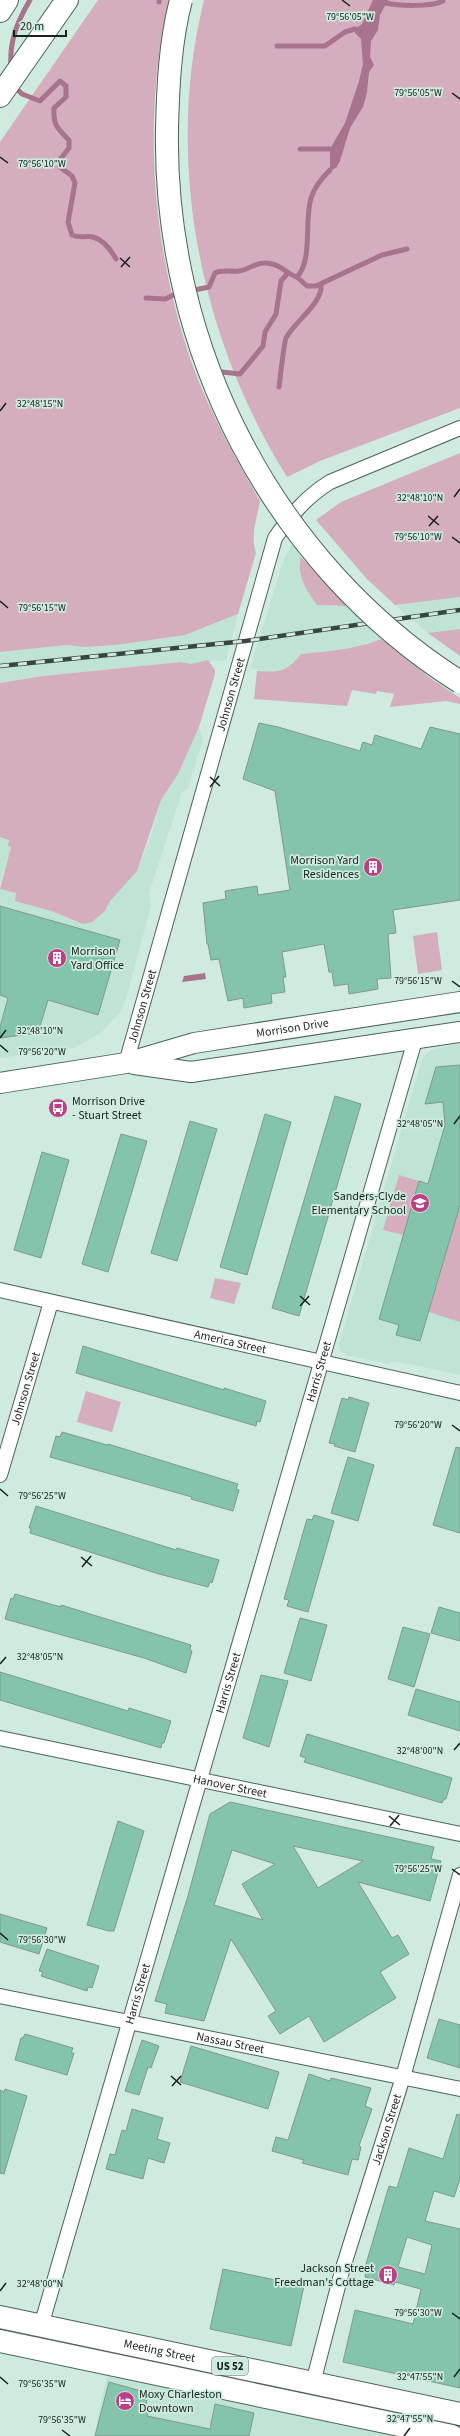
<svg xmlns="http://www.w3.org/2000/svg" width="460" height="2436" font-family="'Source Sans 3',sans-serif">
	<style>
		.built { fill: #bfe4d4 }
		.green { fill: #d4adbf }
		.water { fill: #a8738d }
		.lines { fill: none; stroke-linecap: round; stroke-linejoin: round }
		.stream { stroke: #a8738d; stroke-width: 5 }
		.building { fill: #84c4ab; stroke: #7f998d; fill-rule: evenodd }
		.minor-casing { stroke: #4a6358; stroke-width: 16 }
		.secondary-casing { stroke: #4a6358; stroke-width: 22 }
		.primary-casing { stroke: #4a6358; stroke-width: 24 }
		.motorway-casing { stroke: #4a6358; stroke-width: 24 }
		.minor { stroke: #fff; stroke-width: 14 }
		.secondary { stroke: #fff; stroke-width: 20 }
		.primary { stroke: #fff; stroke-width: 22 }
		.motorway { stroke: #fff; stroke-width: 22 }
		.rail-casing { stroke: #384540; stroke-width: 4.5 }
		.rail { stroke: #cfebdf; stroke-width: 3; stroke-dasharray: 9; stroke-linecap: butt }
		.motorway-bridge-casing { stroke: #4a6358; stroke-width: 24; stroke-linecap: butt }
		.motorway-bridge { stroke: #fff; stroke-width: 22 }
		.ticks { fill: none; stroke: #18221e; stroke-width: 1.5 }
		.labels { text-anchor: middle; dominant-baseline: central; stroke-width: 3.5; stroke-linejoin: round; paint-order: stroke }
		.shield { fill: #cfebdf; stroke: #4f5e58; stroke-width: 1 }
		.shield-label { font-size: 11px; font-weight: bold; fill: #18221e }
		.street-label { font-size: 12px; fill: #18221e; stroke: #cfebdf }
		.poi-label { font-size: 12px; fill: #18221e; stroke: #cfebdf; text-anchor: end }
		.ticks-label { font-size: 10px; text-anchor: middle; fill: #18221e; stroke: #cfebdf; stroke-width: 3.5; stroke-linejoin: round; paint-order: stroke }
	</style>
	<rect width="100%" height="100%" fill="#cfebdf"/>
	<g class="built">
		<polygon points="292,544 301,557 299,564 325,606 347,606 381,639 366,645 347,649 301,654 293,664 281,672 250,669 283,561"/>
		<polygon points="460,597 460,629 428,633 395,605"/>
		<polygon points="238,614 226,660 191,664 181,662 43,676 0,683 0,652 67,645 83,647 116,645 207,627"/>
		<polygon points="199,727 203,739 188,788 182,792 149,893 151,906 126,999 120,1012 101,1033 74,1048 0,1058 0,889 17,893 15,901 51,911 73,921 105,911 110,901 137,871 151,836 161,800 178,774"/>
		<polygon points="0,837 10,840 11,847 0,884"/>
		<polygon points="460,1044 460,1375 394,1361 388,1364 346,1355 339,1350 339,1344 421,1062 426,1054 433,1049"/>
		<polygon points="108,2371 415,2436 94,2436"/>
	</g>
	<g class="green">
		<path d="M98 0H169C143 113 151 235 186 346 203 400 231 451 260 501 257 519 250 535 256 553L238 614 185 635 116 645 83 647 67 645 0 652V142Z"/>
		<path d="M204 0H460V408L320 461 287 477C200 338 164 161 204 0Z"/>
		<polygon points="460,453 460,597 395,605 367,579 316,520 341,502"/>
		<path d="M301 557 347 606 317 605C307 591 296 575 301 557Z"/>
		<polygon points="460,629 460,656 428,633"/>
		<path d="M381 639 433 680 460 698V704L446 701 390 707 394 694 377 691 376 694 352 690 347 706 254 699 257 671C280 672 286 673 301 654 328 651 355 650 381 639Z"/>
		<polygon points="208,660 215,670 215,674 199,727 178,774 161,800 137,871 110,901 105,911 92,922 83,924 51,911 15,901 16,893 0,889 11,847 8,846 9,840 0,837 0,683 43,676 181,662 191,664"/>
		<polygon points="437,932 442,970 418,974 413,936"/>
		<polygon points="399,1175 419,1181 404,1235 383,1230"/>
		<polygon points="460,1205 460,1322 429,1312"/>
		<polygon points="215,1278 241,1283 234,1304 210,1298"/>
		<polygon points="86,1391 121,1402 112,1432 77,1422"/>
	</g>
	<g class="water">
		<polygon points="373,0 388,0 380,15 378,30 371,41 370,57 374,65 369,72 367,92 363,107 350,128 340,161 336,168 330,170 330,149 345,123 359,81 363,64 361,39 355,33 355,29 362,24"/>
		<polygon points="205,973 206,979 182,982 184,976"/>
	</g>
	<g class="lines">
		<g class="stream">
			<polyline points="159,0 159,2"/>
			<path d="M386 3C398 6 432 7 443 1"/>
			<polyline points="277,46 325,46 345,32 355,29"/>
			<path d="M11 68C9 42 17 22 30 0"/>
			<path d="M13 85 22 94 40 101 60 81 66 86V97L54 108C53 125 57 128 69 140V148L59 161 60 167 72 176 75 183 68 222 72 235C82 239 86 235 93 237 104 240 111 250 116 259"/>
			<polyline points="300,149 330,149"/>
			<polyline points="297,277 307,286 316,286 382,255 407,249"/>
			<path d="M190 291 209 287 215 273C223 269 230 272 239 271 252 269 257 260 272 264 282 266 287 274 297 277 313 260 304 222 311 198 314 188 323 177 330 170"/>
			<polyline points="146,298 165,299 180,292"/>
			<polyline points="222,372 240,374 263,346 265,332 276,314 281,281 287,274"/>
			<path d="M279 387C280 380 284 342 286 338 294 322 323 303 321 285"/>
		</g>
	</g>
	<g class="building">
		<polygon points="259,723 278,727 360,751 363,742 372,745 375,735 421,749 430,727 460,734 460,900 393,910 396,933 388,934 391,978 377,979 378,989 349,994 348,984 334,986 332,972 329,972 324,944 282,952 286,977 283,977 285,992 271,994 272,1003 244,1008 243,998 228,1001 219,959 211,960 208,944 207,944 203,903 226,899 225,891 257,886 258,895 290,890 275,791 243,779"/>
		<polygon points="0,906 120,940 98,1015 48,1000 38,1033 0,1038 0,1027 8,998 0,995"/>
		<polygon points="460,1065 460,1205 420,1341 396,1335 399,1325 379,1319 419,1181 428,1184 445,1125 443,1102 425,1104 436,1067"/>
		<polygon points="335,1096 361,1104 299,1316 272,1308"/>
		<polygon points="265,1114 291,1122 247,1275 220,1267"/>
		<polygon points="190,1121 217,1129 177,1261 151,1253"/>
		<polygon points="121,1134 147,1141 108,1272 82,1264"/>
		<polygon points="42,1152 69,1160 41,1258 14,1250"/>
		<polygon points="83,1346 224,1390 224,1388 266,1401 260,1422 257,1421 256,1426 76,1373"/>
		<polygon points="349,1397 369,1403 355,1452 334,1446 335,1444 329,1443 342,1398 348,1400"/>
		<polygon points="62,1432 107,1445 108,1444 238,1484 236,1489 239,1490 233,1511 191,1499 192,1497 50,1457 56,1436 60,1437"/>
		<polygon points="456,1447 460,1448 460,1533 433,1525"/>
		<polygon points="348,1457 374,1465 358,1521 331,1513"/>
		<polygon points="36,1506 176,1550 177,1548 219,1560 212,1583 210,1582 208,1587 159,1574 30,1533 31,1528 29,1528"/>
		<polygon points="314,1515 334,1521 308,1612 287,1606 289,1600 284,1599 307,1519 312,1520"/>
		<polygon points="15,1594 61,1607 61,1605 191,1645 190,1650 192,1651 186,1673 144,1658 5,1619 11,1598 13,1599"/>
		<polygon points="439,1607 460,1613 460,1641 431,1633"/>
		<polygon points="300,1618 327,1625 311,1681 284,1673"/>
		<polygon points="403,1627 430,1634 414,1687 388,1679"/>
		<polygon points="0,1672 128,1711 129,1708 171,1721 164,1743 162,1743 161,1748 0,1700"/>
		<polygon points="261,1675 288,1681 269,1747 243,1738"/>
		<polygon points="416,1689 460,1702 460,1731 408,1715"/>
		<polygon points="307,1734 452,1778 446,1799 444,1799 442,1803 304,1762 306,1758 300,1756"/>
		<path d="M230 1802 434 1847 431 1859 441 1861 430 1901 358 1882 392 1938 398 1935 409 1954 380 1972 396 1998 324 2042 309 2016 280 2034 268 2016 276 2011 231 1939 204 2021 165 2013 167 2004 155 2001 188 1896 210 1814ZM293 1846 363 1861 318 1888ZM232 1850 275 1864 242 1884 263 1920 214 1905Z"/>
		<polygon points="118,1821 144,1831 114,1931 109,1931 87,1925"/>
		<polygon points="0,1914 47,1928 39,1954 0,1942"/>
		<polygon points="47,1949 99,1966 92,1988 88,1987 87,1991 41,1976 43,1972 39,1971"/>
		<polygon points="439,2019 460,2025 460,2068 427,2058"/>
		<polygon points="25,2034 73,2048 71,2053 74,2053 67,2075 15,2060 21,2038 23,2038"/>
		<polygon points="142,2040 159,2046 151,2068 148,2067 139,2095 125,2091"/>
		<polygon points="191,2046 279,2072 268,2109 180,2082"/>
		<polygon points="309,2074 330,2081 331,2078 371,2088 365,2106 372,2109 359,2146 361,2147 358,2160 352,2159 348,2175 302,2163 304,2160 272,2151 276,2137 288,2140"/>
		<polygon points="5,2089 27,2096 4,2174 0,2173 0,2090 4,2092"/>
		<polygon points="132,2109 163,2118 157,2139 170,2143 164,2163 148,2158 143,2179 106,2169 110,2154 115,2155 122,2130 126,2131"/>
		<path d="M457 2114 460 2115V2179L454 2197 434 2191 425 2221 460 2229V2388L343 2362 355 2310 413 2324 421 2289 395 2282 394 2285 365 2277 366 2272 364 2271 389 2186 397 2188 409 2148 443 2159ZM407 2237 432 2245 425 2274 398 2267Z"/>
		<polygon points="223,2269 304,2286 291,2346 210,2329"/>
		<polygon points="109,2382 148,2393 145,2410 148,2410 147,2416 210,2429 215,2404 254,2413 249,2436 95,2436"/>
	</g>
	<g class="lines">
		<g class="minor-casing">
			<g id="minor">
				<path id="s1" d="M126 1063 275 538C291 515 306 497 330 482L460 428"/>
				<path id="s2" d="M0 1290 460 1393"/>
				<path id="s3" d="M0 1475 51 1302"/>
				<path id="s4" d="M0 1738 460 1834"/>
				<path id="s5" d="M0 1996 460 2089"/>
				<path id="s6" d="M41 2326 415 1040"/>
				<path id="s7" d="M313 2383 342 2271 403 2077 460 1875"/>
			</g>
		</g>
		<g class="secondary-casing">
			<g id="secondary">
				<polyline points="134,1064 191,1072 460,1032"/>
				<path id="s8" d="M0 1083 126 1063 194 1043 460 1002"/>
			</g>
		</g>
		<g class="primary-casing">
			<g id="primary">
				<path id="s9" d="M0 2317 460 2414"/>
				<polyline points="0,2341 452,2436"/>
			</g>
		</g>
		<g class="motorway-casing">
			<g id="motorway">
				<polyline points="0,11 7,0"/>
				<polyline points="0,96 67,0"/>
			</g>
		</g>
		<use href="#minor" class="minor"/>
		<use href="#secondary" class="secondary"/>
		<use href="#primary" class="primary"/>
		<use href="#motorway" class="motorway"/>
		<g class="rail-casing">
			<polyline id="rail" points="0,666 245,641 460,610"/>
		</g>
		<use href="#rail" class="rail"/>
		<g class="motorway-bridge-casing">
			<path id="motorway-bridge" d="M181 0C170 42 168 86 167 129 163 348 273 564 460 682"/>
		</g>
		<use href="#motorway-bridge" class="motorway-bridge"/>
	</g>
	<path class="ticks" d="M342 0 350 6M452 93 460 99M0 157 8 163M120 258 130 267M121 267 130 257M0 411 6 403M454 497 460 489M428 516 439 525M429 526 438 516M452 537 460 543M0 601 8 608M210 777 220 786M210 787 219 776M452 981 460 987M0 1038 6 1030M0 1045 8 1052M454 1124 460 1116M300 1296 310 1305M300 1306 309 1296M452 1425 460 1431M0 1489 8 1496M81 1557 92 1566M82 1567 91 1556M0 1664 6 1657M454 1750 460 1743M389 1816 400 1825M390 1826 399 1815M452 1869 460 1875M0 1933 8 1940M171 2076 181 2085M172 2086 181 2076M0 2291 6 2283M452 2313 460 2319M0 2377 8 2384M454 2377 460 2369M62 2430 70 2436M404 2436 410 2428"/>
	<defs>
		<g id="building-disc" transform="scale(1)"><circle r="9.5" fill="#bd3d88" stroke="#cfebdf"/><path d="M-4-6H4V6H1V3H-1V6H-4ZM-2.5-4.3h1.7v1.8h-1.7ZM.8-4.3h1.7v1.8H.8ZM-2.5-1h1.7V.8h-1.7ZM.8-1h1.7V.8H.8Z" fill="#fff"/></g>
		<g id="bus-disc" transform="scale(1)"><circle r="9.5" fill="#bd3d88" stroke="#cfebdf"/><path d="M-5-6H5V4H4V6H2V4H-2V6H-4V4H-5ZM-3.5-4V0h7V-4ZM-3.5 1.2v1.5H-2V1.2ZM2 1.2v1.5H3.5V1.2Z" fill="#fff"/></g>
		<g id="school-disc" transform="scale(1)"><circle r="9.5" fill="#bd3d88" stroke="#cfebdf"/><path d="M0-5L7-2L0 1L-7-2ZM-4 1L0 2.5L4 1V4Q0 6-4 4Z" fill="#fff"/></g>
		<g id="hotel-disc" transform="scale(1)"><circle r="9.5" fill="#bd3d88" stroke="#cfebdf"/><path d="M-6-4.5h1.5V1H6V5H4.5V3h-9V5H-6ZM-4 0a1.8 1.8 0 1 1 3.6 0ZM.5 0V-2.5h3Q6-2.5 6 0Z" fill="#fff"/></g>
	</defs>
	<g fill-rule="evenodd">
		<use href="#building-disc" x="373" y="867"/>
		<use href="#building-disc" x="57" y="958"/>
		<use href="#bus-disc" x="58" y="1108"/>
		<use href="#school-disc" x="420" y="1203"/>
		<use href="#building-disc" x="388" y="2275"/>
		<use href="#hotel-disc" x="125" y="2401"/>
	</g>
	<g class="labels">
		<rect class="shield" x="212" y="2357" width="36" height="18" rx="3"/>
		<g class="shield-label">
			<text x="230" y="2366">US 52</text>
		</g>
		<g class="street-label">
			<text stroke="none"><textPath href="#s1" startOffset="383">Johnson Street</textPath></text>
			<text stroke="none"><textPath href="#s1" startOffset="59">Johnson Street</textPath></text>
			<text stroke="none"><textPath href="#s8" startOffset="298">Morrison Drive</textPath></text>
			<text stroke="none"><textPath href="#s2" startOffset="236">America Street</textPath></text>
			<text stroke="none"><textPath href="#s6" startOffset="994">Harris Street</textPath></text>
			<text stroke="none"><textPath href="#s3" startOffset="90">Johnson Street</textPath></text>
			<text stroke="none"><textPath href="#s6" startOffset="670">Harris Street</textPath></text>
			<text stroke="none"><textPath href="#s4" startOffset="235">Hanover Street</textPath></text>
			<text stroke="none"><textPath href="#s6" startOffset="346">Harris Street</textPath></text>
			<text stroke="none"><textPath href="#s5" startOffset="235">Nassau Street</textPath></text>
			<text stroke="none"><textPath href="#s7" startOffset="264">Jackson Street</textPath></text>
			<text stroke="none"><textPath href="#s9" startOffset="163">Meeting Street</textPath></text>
		</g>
		<g class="poi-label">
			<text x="359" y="860">Morrison Yard<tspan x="359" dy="14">Residences</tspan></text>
			<text x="71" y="951" text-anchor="start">Morrison<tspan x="71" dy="14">Yard Office</tspan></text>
			<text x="72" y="1101" text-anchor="start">Morrison Drive<tspan x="72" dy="14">- Stuart Street</tspan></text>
			<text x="406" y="1196">Sanders-Clyde<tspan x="406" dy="14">Elementary School</tspan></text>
			<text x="374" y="2268">Jackson Street<tspan x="374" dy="14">Freedman's Cottage</tspan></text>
			<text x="139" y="2394" text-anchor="start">Moxy Charleston<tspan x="139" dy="14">Downtown</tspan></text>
		</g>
	</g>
	<g class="ticks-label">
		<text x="350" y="20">79°56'05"W</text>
		<text x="418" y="96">79°56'05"W</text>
		<text x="42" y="167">79°56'10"W</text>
		<text x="40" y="407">32°48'15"N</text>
		<text x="420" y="501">32°48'10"N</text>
		<text x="418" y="540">79°56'10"W</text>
		<text x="42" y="611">79°56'15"W</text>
		<text x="418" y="984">79°56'15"W</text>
		<text x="40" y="1034">32°48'10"N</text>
		<text x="42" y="1055">79°56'20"W</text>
		<text x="420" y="1127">32°48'05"N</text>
		<text x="418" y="1428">79°56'20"W</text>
		<text x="42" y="1499">79°56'25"W</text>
		<text x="40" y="1660">32°48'05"N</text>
		<text x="420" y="1754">32°48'00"N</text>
		<text x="418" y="1872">79°56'25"W</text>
		<text x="42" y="1943">79°56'30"W</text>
		<text x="40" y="2287">32°48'00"N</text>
		<text x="418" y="2316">79°56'30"W</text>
		<text x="420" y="2380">32°47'55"N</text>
		<text x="42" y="2387">79°56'35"W</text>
		<text x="410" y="2422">32°47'55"N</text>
		<text x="62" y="2423">79°56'35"W</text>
	</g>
	<path d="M14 30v6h52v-6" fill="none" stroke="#18221e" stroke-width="2"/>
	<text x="20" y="30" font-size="12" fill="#18221e" stroke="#cfebdf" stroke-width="3" paint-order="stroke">20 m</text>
</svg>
